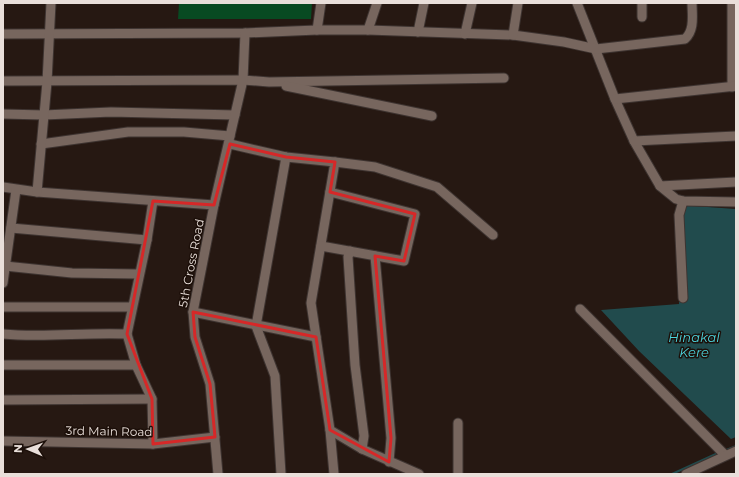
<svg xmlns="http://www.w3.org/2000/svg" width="739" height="477" font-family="Montserrat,sans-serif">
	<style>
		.green { fill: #084a22 }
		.water { fill: #214b4d }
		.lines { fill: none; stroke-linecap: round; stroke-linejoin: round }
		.stream { stroke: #214b4d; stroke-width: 2 }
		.minor-casing { stroke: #3e3431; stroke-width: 11 }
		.minor { stroke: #77665e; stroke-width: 9 }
		.marked { fill: none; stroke: #d62828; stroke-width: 3; stroke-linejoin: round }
		.labels { text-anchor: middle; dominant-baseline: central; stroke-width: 3; stroke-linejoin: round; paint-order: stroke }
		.street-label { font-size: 12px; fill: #e9dfda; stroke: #1c0f09 }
		.water-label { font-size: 13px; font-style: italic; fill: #4cd5de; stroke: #1c0f09 }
	</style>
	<rect width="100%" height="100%" fill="#261812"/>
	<polygon class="green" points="179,3 312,3 311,19 178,19"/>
	<polygon class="water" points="679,205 736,209 736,437 731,439 639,351 601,310 679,304"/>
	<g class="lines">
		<g class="stream">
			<polyline points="724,451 736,446"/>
			<polyline points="672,474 718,453"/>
		</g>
		<g class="minor-casing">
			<g id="minor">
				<polyline points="577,3 615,99 634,141 660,186 676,199 683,201 736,202"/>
				<polyline points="732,3 732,87"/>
				<polyline points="642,17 642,3"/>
				<polyline points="317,30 321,3"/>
				<polyline points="368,30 377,3"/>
				<polyline points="418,32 424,3"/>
				<path d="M3 34 245 33 317 30H368L513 35 564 42 596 49 685 39C695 30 692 15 692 3"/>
				<polyline points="465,34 472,3"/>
				<polyline points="513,35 518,3"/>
				<polyline points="3,81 243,80 269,82 504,78"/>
				<polyline points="286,86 432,116"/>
				<polyline points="615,99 736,86"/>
				<polyline points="3,114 44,115 111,112 235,115"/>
				<polyline points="634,141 736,136"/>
				<polyline points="41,144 128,132 184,132 230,136"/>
				<polyline points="230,144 286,157 335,162 311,303 330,430 334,474"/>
				<polyline points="335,162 375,167 437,187 493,235"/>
				<polyline points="660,186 736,182"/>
				<polyline points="3,187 37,192 214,205"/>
				<polyline points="37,192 47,82 51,3"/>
				<polyline points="153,201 147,240 127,334 136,365 152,399 153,444"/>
				<polyline points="683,201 679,215 683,298"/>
				<polyline points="11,228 147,240"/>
				<polyline points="321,246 404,261 415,214 330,192"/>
				<polyline points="350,251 348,257 355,365 364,436 362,449"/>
				<polyline points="375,256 391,438 389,462"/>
				<polyline points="5,266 72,273 138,274"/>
				<polyline points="3,283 16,190"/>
				<polyline points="3,307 131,307"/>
				<polyline points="580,309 725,455"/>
				<polyline points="193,312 316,337"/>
				<path d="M3 334C44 338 85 332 127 334"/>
				<polyline points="3,365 136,365"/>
				<polyline points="3,400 152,399"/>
				<polyline points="330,430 362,449 419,474"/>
				<polyline points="3,441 153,444 215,437"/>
				<polyline points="218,474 210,384 195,337 193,312 214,205 243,80 245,33"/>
				<polyline points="281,474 275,376 256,326 286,157"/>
				<polyline points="458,474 458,423"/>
				<polyline points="686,474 736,451"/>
			</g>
		</g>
		<use href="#minor" class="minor"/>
	</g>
	<path class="marked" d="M230 144 286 157 335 162 330 192 415 214 404 261 375 256 391 438 389 462 330 430 316 337 193 312 195 337 210 384 215 437 153 444 152 399 127 334 153 201 214 205Z"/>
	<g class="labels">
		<g class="street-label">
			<text transform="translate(191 263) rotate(-79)">5th Cross Road</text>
			<text transform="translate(109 431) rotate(1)">3rd Main Road</text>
		</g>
		<g class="water-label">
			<text x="694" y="337">Hinakal<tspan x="694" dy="15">Kere</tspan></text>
		</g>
	</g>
	<rect width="739" height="477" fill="none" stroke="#e9dfda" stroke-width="8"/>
	<g transform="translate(28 449) rotate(272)" stroke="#1c0f09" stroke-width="3" paint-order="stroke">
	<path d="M0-3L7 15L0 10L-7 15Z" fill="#e9dfda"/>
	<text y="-6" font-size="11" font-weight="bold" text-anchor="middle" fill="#e9dfda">N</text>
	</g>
</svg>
